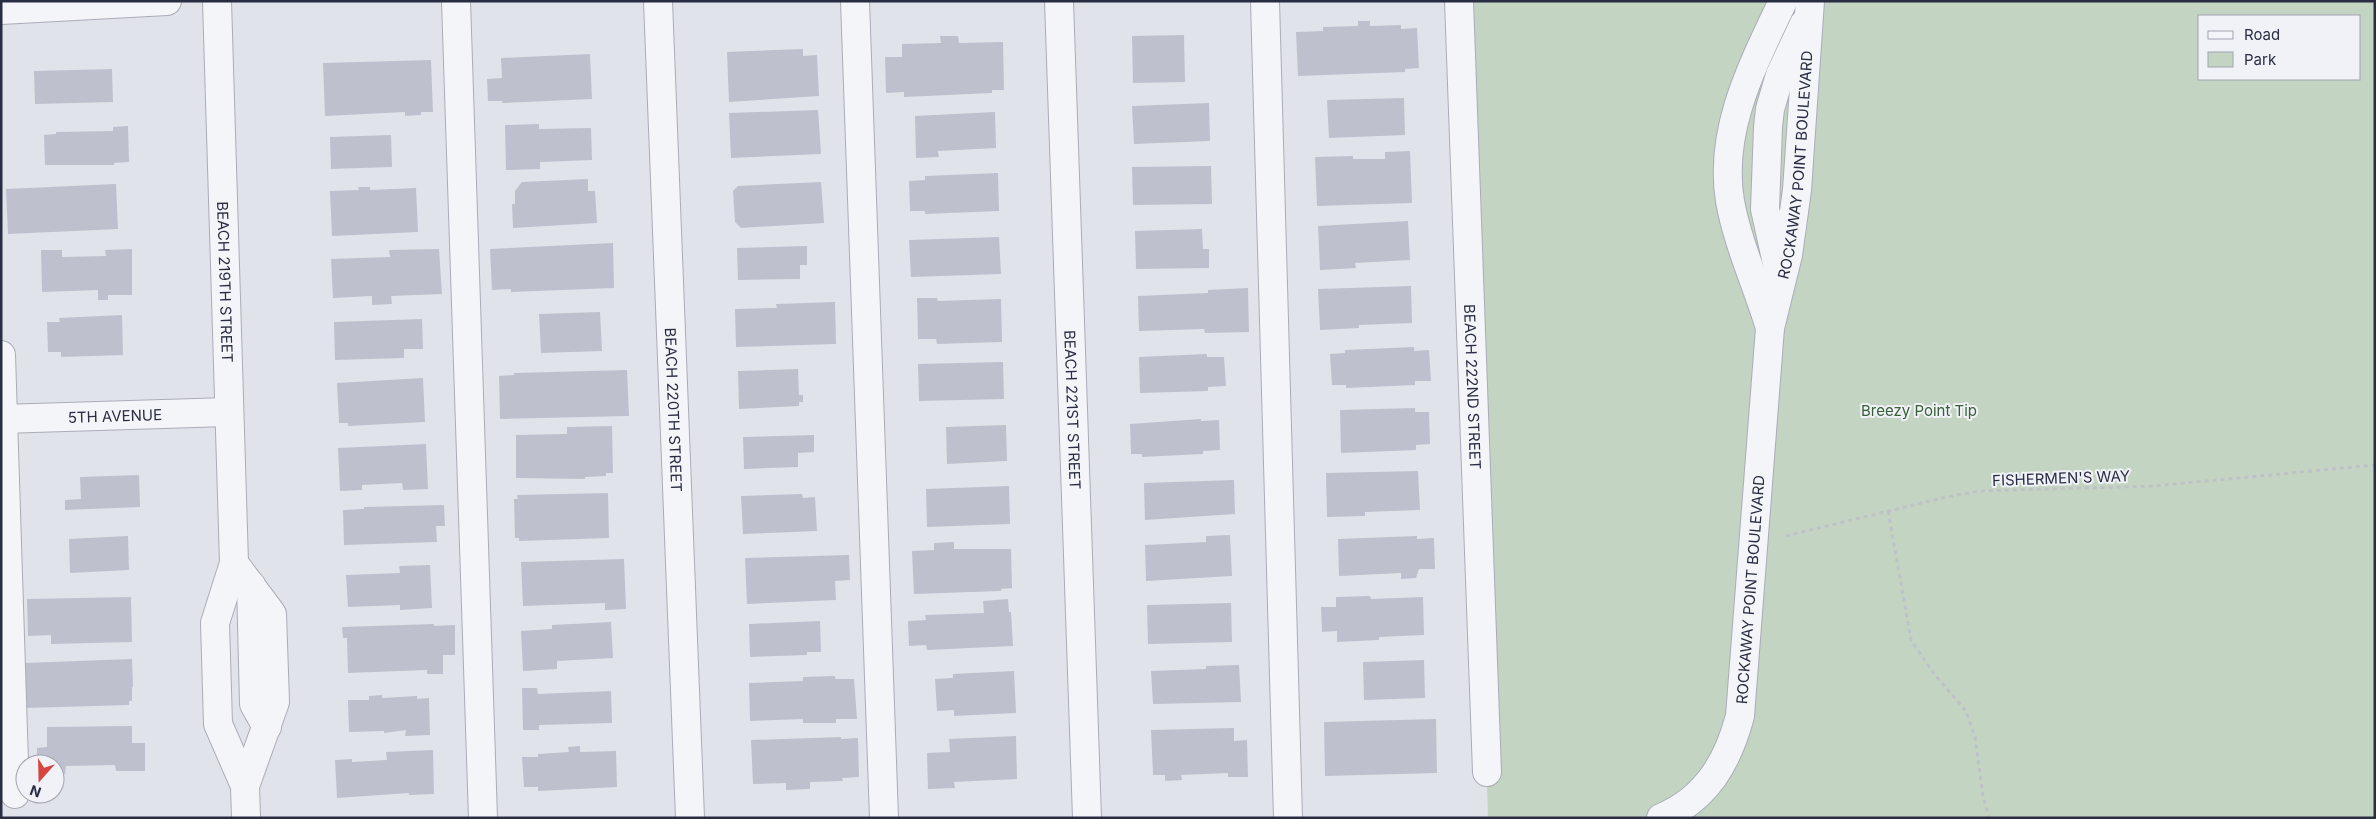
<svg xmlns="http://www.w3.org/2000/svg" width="2376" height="819" font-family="Inter,sans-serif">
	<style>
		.green { fill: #c3d5c2; fill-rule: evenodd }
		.building { fill: #bec1cd }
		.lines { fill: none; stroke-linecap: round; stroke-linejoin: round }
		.minor-casing { stroke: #aaacb8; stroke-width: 30 }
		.path { stroke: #bfc1c9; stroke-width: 3; stroke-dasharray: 4 4; stroke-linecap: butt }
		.minor { stroke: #f4f5f8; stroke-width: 28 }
		.labels { text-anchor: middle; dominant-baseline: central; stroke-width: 4; stroke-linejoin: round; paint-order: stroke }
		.street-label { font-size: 15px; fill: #282d43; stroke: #f1f2f8 }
		.park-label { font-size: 15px; fill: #355f35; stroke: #f1f2f8 }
	</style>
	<rect width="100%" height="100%" fill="#e1e3ea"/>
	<path class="green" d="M1463 1H2375V818H1488ZM2200 16H2360V79H2200Z"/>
	<g class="building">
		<polygon points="1358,21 1370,21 1370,26 1401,25 1401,29 1417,28 1419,68 1405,69 1405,72 1298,76 1296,32 1323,31 1323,27 1358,26"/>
		<polygon points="1184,35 1185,82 1133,83 1132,36"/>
		<polygon points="940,36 958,36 959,43 1003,42 1004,90 992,90 992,93 904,97 904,92 886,93 885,57 902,57 902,44 941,43"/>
		<polygon points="803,49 803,56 817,55 819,96 729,102 727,52"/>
		<polygon points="590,54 592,99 502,103 502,101 488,101 487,79 502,78 501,58"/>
		<polygon points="431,60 433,112 421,112 421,115 405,116 405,112 325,116 323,63"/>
		<polygon points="112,69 113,102 35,104 34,71"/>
		<polygon points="1404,98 1405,135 1329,138 1327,100"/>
		<polygon points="1209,103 1210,141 1134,144 1132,106"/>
		<polygon points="818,110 821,154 731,158 729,113"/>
		<polygon points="995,112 996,148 938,151 939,157 916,158 915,116"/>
		<polygon points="539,124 539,129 591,128 592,160 540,162 540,169 506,170 505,125"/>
		<polygon points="128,126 129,162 114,163 114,165 45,165 44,135 56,134 56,132 113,131 113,127"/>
		<polygon points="391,135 392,167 331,169 330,137"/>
		<polygon points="1410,151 1412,203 1317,206 1315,157 1353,156 1353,159 1385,159 1385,152"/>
		<polygon points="1211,166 1212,204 1133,205 1132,167"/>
		<polygon points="998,173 999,211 925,214 925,211 910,211 909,181 925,180 925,176"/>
		<polygon points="588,179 588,191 595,191 597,223 513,228 512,204 515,204 515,191 522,182"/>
		<polygon points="821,182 824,223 741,228 735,222 733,191 738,186"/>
		<polygon points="116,184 118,229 8,234 6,189"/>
		<polygon points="358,187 370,187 370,190 416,188 418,232 332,236 330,191 359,190"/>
		<polygon points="1408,221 1410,260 1355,263 1356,268 1320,270 1318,226"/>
		<polygon points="1202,229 1203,249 1209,249 1209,268 1136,269 1135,231"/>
		<polygon points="999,237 1001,274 911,277 909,240"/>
		<polygon points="613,243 614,288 511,292 511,289 492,290 490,249"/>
		<polygon points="807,246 807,265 800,265 800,279 738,280 737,248"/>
		<polygon points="132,249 132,295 108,295 108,300 98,300 98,290 42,292 41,250 62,250 62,257 106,256 105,250"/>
		<polygon points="439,249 442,294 391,296 392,304 372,305 372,296 333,298 331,259 390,257 389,250"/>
		<polygon points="1411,286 1412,323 1359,325 1359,328 1320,330 1318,289"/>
		<polygon points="1248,288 1249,332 1205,333 1204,329 1139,331 1138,296 1208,293 1208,290"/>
		<polygon points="917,298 937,298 938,301 1001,299 1002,342 937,344 936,339 918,339"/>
		<polygon points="835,302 836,344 736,347 735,309 777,308 776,304"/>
		<polygon points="600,312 602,351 541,353 539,314"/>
		<polygon points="122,315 123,355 61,357 61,352 48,352 47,322 60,322 59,318"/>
		<polygon points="422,319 423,349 404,349 404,358 335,360 334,322"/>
		<polygon points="1414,347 1414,351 1429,350 1431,381 1415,381 1415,385 1346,388 1346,385 1332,385 1330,354 1345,353 1345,350"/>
		<polygon points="1207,354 1207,357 1224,357 1226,386 1208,387 1208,391 1140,393 1139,357"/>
		<polygon points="1003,362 1004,399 919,401 918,364"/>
		<polygon points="798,369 799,395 803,395 803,402 799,402 799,406 739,409 738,371"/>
		<polygon points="627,370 629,416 500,419 499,376 514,375 514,373"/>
		<polygon points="423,378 425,422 348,426 348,423 339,423 337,383"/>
		<polygon points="1415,408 1415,412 1429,412 1430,444 1416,445 1416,450 1341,453 1340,410"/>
		<polygon points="1201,419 1201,421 1219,420 1220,450 1203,451 1203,454 1142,457 1142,454 1131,454 1130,424"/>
		<polygon points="1006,425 1007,461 947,464 946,427"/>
		<polygon points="612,426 613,473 606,473 606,476 585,477 585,479 516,478 516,435 567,434 567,427"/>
		<polygon points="814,435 814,452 798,453 798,467 744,469 743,437"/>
		<polygon points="426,444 428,489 403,490 402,483 362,485 362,490 340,491 338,448"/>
		<polygon points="1418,471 1420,510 1365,512 1365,516 1327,517 1326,473"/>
		<polygon points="139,475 140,507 65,510 65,500 81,499 80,477"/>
		<polygon points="1234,480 1235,514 1145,520 1144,483"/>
		<polygon points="1009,486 1010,524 927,527 926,489"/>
		<polygon points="608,493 609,538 519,541 519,538 515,538 514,499 518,499 517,495"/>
		<polygon points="802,494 803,498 815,497 817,531 743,534 741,496"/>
		<polygon points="444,505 445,526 436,526 437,542 344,545 343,510 364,509 364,507"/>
		<polygon points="1230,535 1232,576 1146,581 1145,545 1206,542 1206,536"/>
		<polygon points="128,536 129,570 70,573 69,539"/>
		<polygon points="1417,536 1417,539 1434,538 1435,569 1419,569 1416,578 1401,579 1401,573 1339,576 1338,539"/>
		<polygon points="954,542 954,549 1011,549 1012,588 1001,589 1001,591 914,594 912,551 934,550 934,543"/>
		<polygon points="849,555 850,580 835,581 836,600 747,604 745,558"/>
		<polygon points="624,559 626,609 605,610 605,603 523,606 521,562"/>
		<polygon points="430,565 432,608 400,610 400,605 348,607 346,575 400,573 399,566"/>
		<polygon points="1370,596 1371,599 1423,597 1424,635 1379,637 1379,640 1337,642 1337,631 1322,632 1321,607 1336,607 1336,597"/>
		<polygon points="131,597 132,642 51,644 51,635 28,636 27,599"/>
		<polygon points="1008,599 1009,612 1011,612 1013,646 927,650 926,645 909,646 908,621 926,620 925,615 984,613 983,601"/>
		<polygon points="1231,603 1232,642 1148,644 1147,605"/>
		<polygon points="820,621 821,652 807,652 807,655 750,657 749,624"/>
		<polygon points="611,622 613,658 557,661 557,669 523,671 521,631 552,629 552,625"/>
		<polygon points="434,624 434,626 455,625 455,655 443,655 443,674 427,674 427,670 348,673 347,638 343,638 342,627"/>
		<polygon points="132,659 133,687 132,687 132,701 129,701 129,705 25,708 24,663"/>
		<polygon points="1424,660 1425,698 1364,700 1363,662"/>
		<polygon points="1239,665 1241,702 1153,704 1151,671 1206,669 1206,666"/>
		<polygon points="1014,671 1016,713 954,716 954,710 937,711 935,679 953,678 953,674"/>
		<polygon points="835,676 835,679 854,679 857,719 836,719 836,723 803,723 803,719 750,721 749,683 803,681 803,677"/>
		<polygon points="522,688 537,688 538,694 611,691 612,723 539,725 539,730 523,730"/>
		<polygon points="382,695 382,698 417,696 417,699 429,698 430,735 405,736 406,730 384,733 384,731 349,732 348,700 369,700 369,696"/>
		<polygon points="1436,719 1437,773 1325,776 1324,722"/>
		<polygon points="132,726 132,743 145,743 145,771 116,771 115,765 66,766 65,774 55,775 55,764 37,764 37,748 47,747 47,727"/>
		<polygon points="1234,728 1234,741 1247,740 1248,777 1228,777 1228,773 1181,775 1182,780 1165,781 1165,775 1153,775 1151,730"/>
		<polygon points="1016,736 1017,779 954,782 955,788 928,789 927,753 950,752 949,739"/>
		<polygon points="841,737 841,739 858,738 859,777 842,778 843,781 810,782 810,789 786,790 786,783 753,784 751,740"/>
		<polygon points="580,746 580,752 616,751 617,787 538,791 538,787 524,787 522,757 538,757 538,754 569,752 568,747"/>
		<polygon points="433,750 434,794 409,795 409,793 337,798 335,760 352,759 352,762 387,760 386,752"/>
	</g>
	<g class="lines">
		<g class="minor-casing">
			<g id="minor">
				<path id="s1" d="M217 1 234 563 215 623 218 724 245 786 246 818"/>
				<polyline points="456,1 483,818"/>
				<path id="s2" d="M658 1 690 818"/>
				<polyline points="855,1 884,818"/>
				<path id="s3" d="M1059 1 1087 818"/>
				<polyline points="1265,1 1288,818"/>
				<path id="s4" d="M1459 1 1487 772"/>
				<polyline points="1,10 167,1"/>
				<polyline points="1780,277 1765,209 1768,127 1770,109 1780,75 1804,24"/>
				<path d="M1770 328C1757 285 1738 245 1730 201 1718 129 1754 63 1783 1"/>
				<polyline points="1,355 15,794"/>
				<path id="s5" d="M1 419 228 412"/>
				<polyline points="234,563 272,614 275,702 245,786"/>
				<polyline points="251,585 254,704 267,727"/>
				<path id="s6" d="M1661 818C1707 799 1728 761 1740 716L1770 328 1788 255 1797 190 1810 1"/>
			</g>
		</g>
		<g class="path">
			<polyline points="1888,511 1911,640 1934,674 1966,711 1975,737 1983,796 1989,818"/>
			<polyline points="1786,536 1946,497 1980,491 2154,486 2375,465"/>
		</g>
		<use href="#minor" class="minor"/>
	</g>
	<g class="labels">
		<g class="street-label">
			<text stroke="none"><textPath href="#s6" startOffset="689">ROCKAWAY POINT BOULEVARD</textPath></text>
			<text stroke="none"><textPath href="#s1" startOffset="281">BEACH 219TH STREET</textPath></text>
			<text stroke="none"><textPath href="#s4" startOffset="386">BEACH 222ND STREET</textPath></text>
			<text stroke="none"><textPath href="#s2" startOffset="409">BEACH 220TH STREET</textPath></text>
			<text stroke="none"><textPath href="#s3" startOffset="409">BEACH 221ST STREET</textPath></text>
			<text stroke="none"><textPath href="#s5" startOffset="114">5TH AVENUE</textPath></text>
			<text transform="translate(2061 478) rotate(-2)">FISHERMEN'S WAY</text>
			<text stroke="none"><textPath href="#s6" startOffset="261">ROCKAWAY POINT BOULEVARD</textPath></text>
		</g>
		<g class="park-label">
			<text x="1919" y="410">Breezy Point Tip</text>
		</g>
	</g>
	<rect width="2376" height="819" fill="none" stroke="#282d43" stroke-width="5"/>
	<rect x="2198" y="15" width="162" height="65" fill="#f1f2f8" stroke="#a1a3b0"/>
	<rect x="2208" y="31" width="25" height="8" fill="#f4f5f8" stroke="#a1a3b0"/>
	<text x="2244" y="40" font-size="15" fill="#282d43">Road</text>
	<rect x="2208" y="52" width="25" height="15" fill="#c3d5c2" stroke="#a1a3b0"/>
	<text x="2244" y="65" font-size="15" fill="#282d43">Park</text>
	<g transform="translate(40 779) rotate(200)"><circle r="24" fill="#f1f2f8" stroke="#a1a3b0"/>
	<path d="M0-4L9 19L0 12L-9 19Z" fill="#d54640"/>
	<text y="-8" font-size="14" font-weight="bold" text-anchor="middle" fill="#282d43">N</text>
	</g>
</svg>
